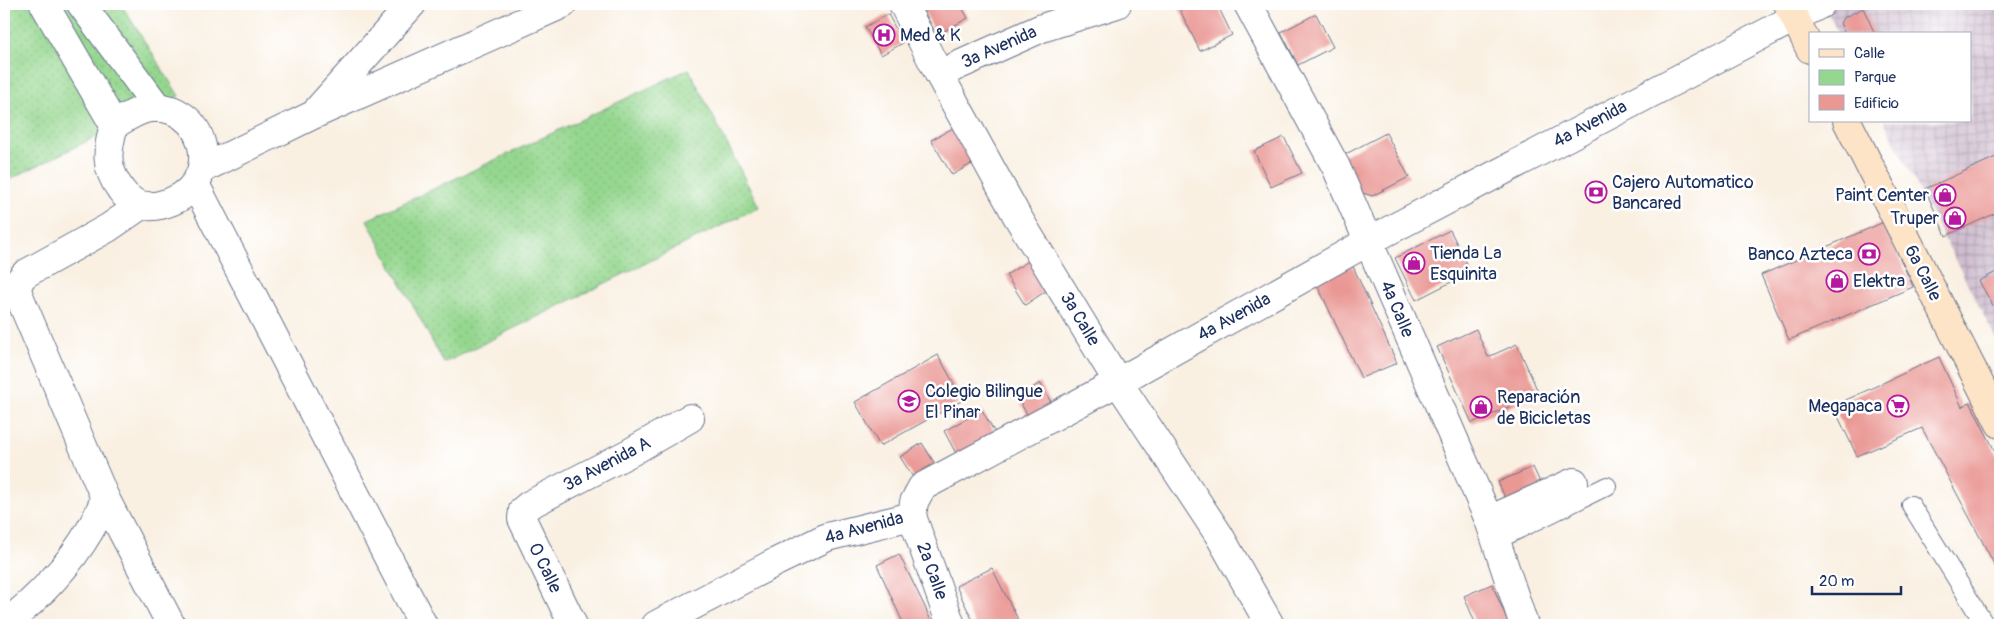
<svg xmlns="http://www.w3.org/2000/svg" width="2004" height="629" font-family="Pangolin,sans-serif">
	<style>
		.industrial { fill: url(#industrial-grid) }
		.green { fill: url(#green-dots); stroke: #588376 }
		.building { fill: #ea9894 }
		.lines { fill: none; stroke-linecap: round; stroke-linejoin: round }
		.lane-casing { stroke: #69738c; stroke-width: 20 }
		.street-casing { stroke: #69738c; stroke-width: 30 }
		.secondary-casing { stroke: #69738c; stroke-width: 30 }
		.lane { stroke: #fff; stroke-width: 18 }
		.street { stroke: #fff; stroke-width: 28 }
		.secondary { stroke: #fee4c6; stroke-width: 28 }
		.labels { text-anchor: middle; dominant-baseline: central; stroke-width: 5; stroke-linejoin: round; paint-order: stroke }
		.poi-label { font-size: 18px; fill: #1b2f5e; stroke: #fff; text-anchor: start }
		.street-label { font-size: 18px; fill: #1b2f5e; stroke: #fff }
	</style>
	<defs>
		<pattern id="industrial-grid" width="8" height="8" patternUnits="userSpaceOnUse" patternTransform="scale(1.25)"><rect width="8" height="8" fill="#cfbdcf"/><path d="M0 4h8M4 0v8" fill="none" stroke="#a79aab"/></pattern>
		<pattern id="green-dots" width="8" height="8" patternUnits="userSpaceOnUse" patternTransform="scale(1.25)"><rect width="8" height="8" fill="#95d78f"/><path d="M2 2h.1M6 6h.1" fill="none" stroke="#80b97e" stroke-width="1.8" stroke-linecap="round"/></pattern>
	</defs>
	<rect width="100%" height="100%" fill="#fff"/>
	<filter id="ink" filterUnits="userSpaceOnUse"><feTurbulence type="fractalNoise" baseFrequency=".02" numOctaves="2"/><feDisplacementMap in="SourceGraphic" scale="10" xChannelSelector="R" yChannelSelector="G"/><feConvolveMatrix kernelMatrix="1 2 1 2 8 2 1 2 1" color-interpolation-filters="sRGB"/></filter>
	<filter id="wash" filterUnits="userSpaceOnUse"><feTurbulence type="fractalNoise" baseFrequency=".0096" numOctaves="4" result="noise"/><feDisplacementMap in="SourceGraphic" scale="20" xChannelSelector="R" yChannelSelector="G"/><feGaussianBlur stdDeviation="1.12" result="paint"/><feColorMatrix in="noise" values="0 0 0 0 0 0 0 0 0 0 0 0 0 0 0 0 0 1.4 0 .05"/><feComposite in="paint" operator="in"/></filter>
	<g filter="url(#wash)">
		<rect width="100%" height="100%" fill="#f9f0e2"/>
		<polygon class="industrial" points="1823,4 2000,4 2000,347 1884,121 1970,121 1970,34 1839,34"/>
		<g class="green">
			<polygon points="4,4 121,4 179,96 4,182"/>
			<polygon points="689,69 759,207 444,363 367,220"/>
		</g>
		<g id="blocks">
			<g class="building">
				<polygon points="920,4 960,4 968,18 937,35"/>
				<polygon points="1177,4 1217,4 1232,35 1200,51"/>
				<polygon points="1863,8 1875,34 1845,34 1840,23 1843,18"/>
				<polygon points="888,14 903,43 881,55 865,27"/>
				<polygon points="1316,14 1333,47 1298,65 1281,32"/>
				<polygon points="955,127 975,162 952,175 931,140"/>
				<polygon points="1386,133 1409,177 1372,196 1357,191 1340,157"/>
				<polygon points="1284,137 1302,173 1271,187 1254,151"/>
				<polygon points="1998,156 2000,161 2000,211 1946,236 1925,189"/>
				<polygon points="1884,222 1913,287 1789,340 1761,275"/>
				<polygon points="1450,230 1471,272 1416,300 1395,258"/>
				<polygon points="1030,260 1049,289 1025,305 1006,275"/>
				<polygon points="1351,262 1397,363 1361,378 1314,278"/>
				<polygon points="2000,270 2000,316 1999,316 1979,281"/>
				<polygon points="1476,329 1488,357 1517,344 1539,394 1472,423 1437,347"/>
				<polygon points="938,355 963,400 880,446 855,402"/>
				<polygon points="1939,357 1962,407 1970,402 2000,461 2000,575 1922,428 1857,456 1833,406"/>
				<polygon points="1040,383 1052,404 1029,418 1017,397"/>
				<polygon points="982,410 998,438 959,459 944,431"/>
				<polygon points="922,443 938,469 917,483 900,457"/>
				<polygon points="1533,467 1545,493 1510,509 1498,482"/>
				<polygon points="899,554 924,605 933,625 904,625 877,565"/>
				<polygon points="992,568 1004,592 1021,625 975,625 956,586"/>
				<polygon points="1492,584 1508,622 1500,625 1476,625 1464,596"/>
			</g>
		</g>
	</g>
	<g filter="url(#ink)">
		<use href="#blocks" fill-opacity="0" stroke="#69738c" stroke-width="1"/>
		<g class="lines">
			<g class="lane-casing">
				<g id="lane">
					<polyline points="1911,505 1985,625"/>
					<polyline points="1497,540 1607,486"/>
				</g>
			</g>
			<g class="street-casing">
				<g id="street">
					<path d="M44 4 114 125C107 150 104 167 121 190 130 203 144 209 160 205 231 189 206 96 145 109 134 112 124 119 114 125"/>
					<polyline points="81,4 158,108"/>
					<polyline points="903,4 939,74 1017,216 1118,382 1219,535 1270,625"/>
					<polyline points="1248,4 1336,167 1489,520 1524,625"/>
					<polyline points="939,74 1042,28 1117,4"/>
					<polyline points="319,108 412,4"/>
					<polyline points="202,169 313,115 563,4"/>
					<polyline points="195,184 423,625"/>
					<polyline points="140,206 108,228 25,274 19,281 17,291 105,498 171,625"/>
					<polyline points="912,516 914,502 922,487 1118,382 1369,241 1821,4"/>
					<polyline points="912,516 951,625"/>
					<polyline points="1489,520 1574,482"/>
					<path d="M4 625C37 599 69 566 90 530 96 520 101 509 105 498"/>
					<polyline points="573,625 522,519 523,510 529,505 631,452 690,418"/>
					<polyline points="656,625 776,562 827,537 912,516"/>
				</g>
			</g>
			<g class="secondary-casing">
				<g id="secondary">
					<polyline points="1788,4 1810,49"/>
					<polyline points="1847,121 2000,424"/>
				</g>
			</g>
			<use href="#lane" class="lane"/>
			<use href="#street" class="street"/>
			<use href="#secondary" class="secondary"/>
		</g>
	</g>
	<defs>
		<g id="hospital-ring" transform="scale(1.125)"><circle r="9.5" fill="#fff" stroke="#b5179e" stroke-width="1.5"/><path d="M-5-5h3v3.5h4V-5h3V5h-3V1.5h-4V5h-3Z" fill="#b5179e"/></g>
		<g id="bank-ring" transform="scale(1.125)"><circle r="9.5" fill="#fff" stroke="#b5179e" stroke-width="1.5"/><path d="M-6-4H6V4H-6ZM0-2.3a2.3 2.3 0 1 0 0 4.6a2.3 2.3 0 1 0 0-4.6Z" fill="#b5179e"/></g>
		<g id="shop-ring" transform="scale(1.125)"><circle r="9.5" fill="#fff" stroke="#b5179e" stroke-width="1.5"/><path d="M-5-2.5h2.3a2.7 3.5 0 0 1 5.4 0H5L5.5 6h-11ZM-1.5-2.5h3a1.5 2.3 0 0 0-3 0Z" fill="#b5179e"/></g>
		<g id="school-ring" transform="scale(1.125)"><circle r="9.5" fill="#fff" stroke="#b5179e" stroke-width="1.5"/><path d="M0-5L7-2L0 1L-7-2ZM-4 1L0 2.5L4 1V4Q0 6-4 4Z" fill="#b5179e"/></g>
		<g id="supermarket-ring" transform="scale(1.125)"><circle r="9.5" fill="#fff" stroke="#b5179e" stroke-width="1.5"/><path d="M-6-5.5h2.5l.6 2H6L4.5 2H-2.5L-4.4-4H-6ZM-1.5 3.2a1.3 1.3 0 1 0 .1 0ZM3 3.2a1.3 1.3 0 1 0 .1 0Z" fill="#b5179e"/></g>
	</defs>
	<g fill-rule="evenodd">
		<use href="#hospital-ring" x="884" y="35"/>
		<use href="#bank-ring" x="1596" y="192"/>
		<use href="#shop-ring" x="1945" y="195"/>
		<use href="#shop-ring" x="1955" y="218"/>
		<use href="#bank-ring" x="1869" y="254"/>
		<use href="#shop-ring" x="1414" y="263"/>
		<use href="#shop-ring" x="1837" y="281"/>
		<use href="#school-ring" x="909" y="401"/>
		<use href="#supermarket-ring" x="1898" y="406"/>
		<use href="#shop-ring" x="1481" y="407"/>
	</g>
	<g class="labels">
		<g class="poi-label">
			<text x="900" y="35">Med &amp; K</text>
			<text x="1612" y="182">Cajero Automatico<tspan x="1612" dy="21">Bancared</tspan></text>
			<text x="1929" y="195" text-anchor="end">Paint Center</text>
			<text x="1939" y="218" text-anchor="end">Truper</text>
			<text x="1430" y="253">Tienda La<tspan x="1430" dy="21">Esquinita</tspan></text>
			<text x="1853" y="254" text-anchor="end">Banco Azteca</text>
			<text x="1853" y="281">Elektra</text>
			<text x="925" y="391">Colegio Bilingue<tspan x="925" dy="21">El Pinar</tspan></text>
			<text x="1497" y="397">Reparación<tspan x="1497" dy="21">de Bicicletas</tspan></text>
			<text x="1882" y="406" text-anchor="end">Megapaca</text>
		</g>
		<g class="street-label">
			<text transform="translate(999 47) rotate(-24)">3a Avenida</text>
			<text transform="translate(1590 124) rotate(-28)">4a Avenida</text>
			<text transform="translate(1923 273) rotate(63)">6a Calle</text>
			<text transform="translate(1397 309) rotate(67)">4a Calle</text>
			<text transform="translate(1234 317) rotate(-29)">4a Avenida</text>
			<text transform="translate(1080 319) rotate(59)">3a Calle</text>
			<text transform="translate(607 464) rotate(-28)">3a Avenida A</text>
			<text transform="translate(864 528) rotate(-15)">4a Avenida</text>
			<text transform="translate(545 568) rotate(64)">0 Calle</text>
			<text transform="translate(932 571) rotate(70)">2a Calle</text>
		</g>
	</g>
	<rect width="2004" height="629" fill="none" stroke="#fff" stroke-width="20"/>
	<rect x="1809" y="32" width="162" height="90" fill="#ffffff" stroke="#a4acbf"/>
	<rect x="1819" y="49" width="25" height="8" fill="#fee4c6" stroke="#a4acbf"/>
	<text x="1854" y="58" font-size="15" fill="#1b2f5e">Calle</text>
	<rect x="1819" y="70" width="25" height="15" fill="#95d78f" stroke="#a4acbf"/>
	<text x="1854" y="82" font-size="15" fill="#1b2f5e">Parque</text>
	<rect x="1819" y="95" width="25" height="15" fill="#ea9894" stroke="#a4acbf"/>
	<text x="1854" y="108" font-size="15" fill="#1b2f5e">Edificio</text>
	<path d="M1812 586v8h89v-8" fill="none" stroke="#1b2f5e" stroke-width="2.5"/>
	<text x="1819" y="586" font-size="15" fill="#1b2f5e" stroke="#ffffff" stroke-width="4" paint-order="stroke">20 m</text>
</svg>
